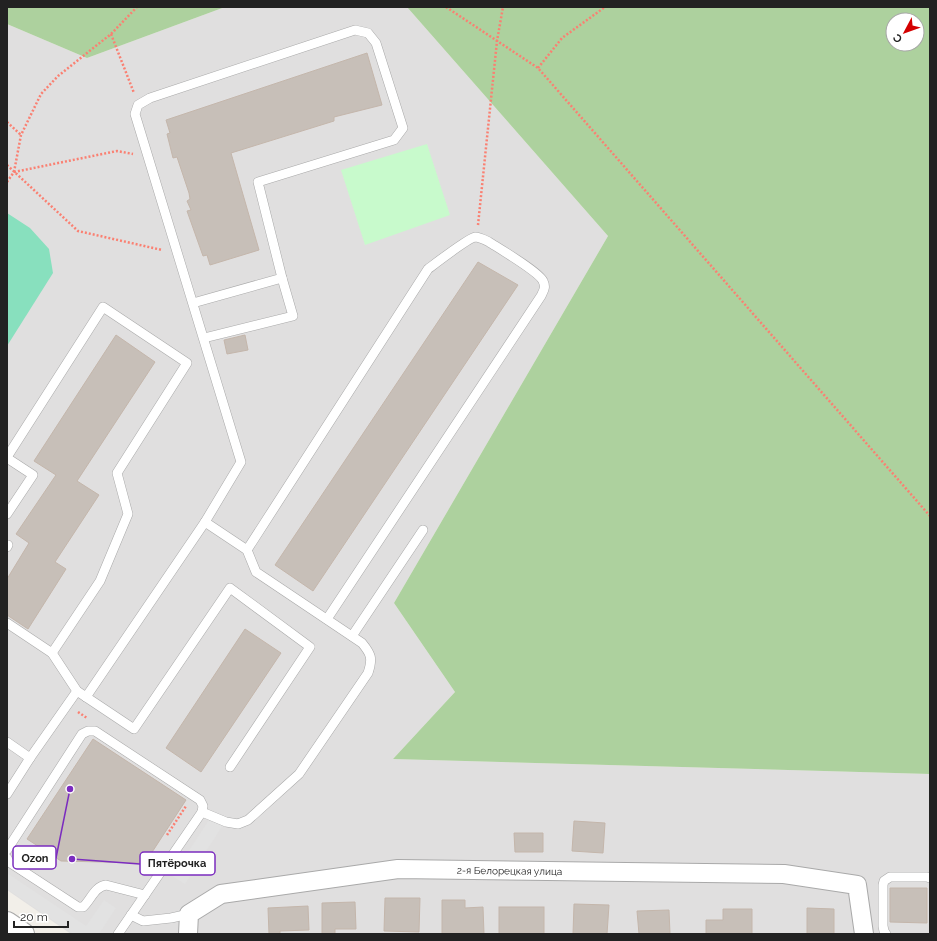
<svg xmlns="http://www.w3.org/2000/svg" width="937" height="941" font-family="Raleway,sans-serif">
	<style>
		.residential { fill: #e0dfdf }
		.forest { fill: #add19e; fill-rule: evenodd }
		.park { fill: #c8facc }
		.pitch { fill: #88e0be }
		.parking { fill: #e2e2e2 }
		.building { fill: #c7bfb8; stroke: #c4b6ab }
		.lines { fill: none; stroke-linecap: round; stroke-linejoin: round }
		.service-casing { stroke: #a9a9a9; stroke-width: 10 }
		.minor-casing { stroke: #a9a9a9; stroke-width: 20 }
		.tertiary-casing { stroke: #a9a9a9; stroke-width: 24 }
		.path { stroke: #fa8072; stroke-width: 2.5; stroke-dasharray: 2 2; stroke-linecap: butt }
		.service { stroke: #fff; stroke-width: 9 }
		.minor { stroke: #fff; stroke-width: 18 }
		.tertiary { stroke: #fff; stroke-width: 22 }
		.labels { text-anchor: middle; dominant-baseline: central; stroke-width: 3; stroke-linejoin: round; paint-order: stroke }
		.street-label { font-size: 10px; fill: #222; stroke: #fff }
		.leader { fill: none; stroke: #7b2cbf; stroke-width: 1.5 }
		.callout-dot { fill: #7b2cbf; stroke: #fff; stroke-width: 1.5 }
		.callout { fill: #fff; stroke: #7b2cbf; stroke-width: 1.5 }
		.callout-label { font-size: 11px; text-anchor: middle; font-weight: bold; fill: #222 }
	</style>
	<rect width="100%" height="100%" fill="#f2efe9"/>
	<polygon class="residential" points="225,7 407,7 608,236 394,603 455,692 393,759 930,774 930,934 71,934 7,890 7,24 87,58"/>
	<g class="forest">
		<polygon points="7,7 225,7 87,58 7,24"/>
		<path d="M407 7H930V774L393 759 455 692 394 603 608 236ZM893 20H917V44H893Z"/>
	</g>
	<polygon class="park" points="427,144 450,215 365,245 341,170"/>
	<polygon class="pitch" points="7,213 30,228 49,249 53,273 7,346"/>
	<g class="parking">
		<polygon points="211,817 223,825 185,884 172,876"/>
		<polygon points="7,873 86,926 104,900 116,908 99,934 73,934 7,889"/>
	</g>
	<g class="building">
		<polygon points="367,53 382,105 334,117 334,121 231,153 259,250 210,265 207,255 203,256 187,211 191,210 187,201 190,199 189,193 177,157 173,158 167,134 170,133 166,120"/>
		<polygon points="478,262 518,285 313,591 275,565"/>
		<polygon points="116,335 155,362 77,481 99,495 55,562 66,569 28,629 7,615 7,579 29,543 16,534 56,475 34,461"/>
		<polygon points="245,335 248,350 227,354 224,340"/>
		<polygon points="245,629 281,653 201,772 166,748"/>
		<polygon points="93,739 186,800 145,863 61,861 27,839"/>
		<polygon points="574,821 605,823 603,853 572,851"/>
		<polygon points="514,833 543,833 543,852 515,852"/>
		<polygon points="890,888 927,888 927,923 890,922"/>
		<polygon points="385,898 420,898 419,932 384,931"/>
		<polygon points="442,900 465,900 465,908 483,907 484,934 442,934"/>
		<polygon points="355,902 356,929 335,929 335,934 322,934 322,903"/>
		<polygon points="574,904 609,905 607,934 573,934"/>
		<polygon points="308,906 309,930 280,931 280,934 269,934 268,908"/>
		<rect x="499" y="907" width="45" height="27"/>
		<polygon points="807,908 834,909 834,934 807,934"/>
		<polygon points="723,909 752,909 752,934 706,934 706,920 723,920"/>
		<polygon points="669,910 670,934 639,934 637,911"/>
	</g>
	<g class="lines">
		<g class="service-casing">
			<g id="service">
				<polyline points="193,303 282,278 258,182 394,140 403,128 376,43 368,33 355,30 150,98 138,105 135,114 241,462 205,522"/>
				<polyline points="204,338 293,316 282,278"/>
				<polyline points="7,457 103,307 187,363 117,473 128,514 100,581 52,653"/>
				<polyline points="7,458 33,475 7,514"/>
				<polyline points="7,545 8,545 7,547"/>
				<path d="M247 550 428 269C436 263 467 239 475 237 480 237 485 240 489 242 500 249 539 272 543 281 546 287 544 290 541 296L327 619"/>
				<polyline points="7,623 52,653 77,691 134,729 230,588 310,647 230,767"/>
				<polyline points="352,636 423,530"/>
				<path d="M86 697 205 522 247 550 256 572 362 643C371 654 373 658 368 673L299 774 248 820 238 824 226 822 202 812"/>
				<polyline points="7,742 30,758 7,794"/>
				<polyline points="30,758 77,691"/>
				<polyline points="7,850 82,734 88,731 95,731 200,800 203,806 202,812 118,934"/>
				<path d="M7 858 9 862 78 907H83C91 900 94 887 106 885L145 895"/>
				<polyline points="131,915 143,921 171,918 189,914"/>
				<polyline points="886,934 884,931 883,926 883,885 884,881 890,877 927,877 930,878"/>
			</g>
		</g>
		<g class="minor-casing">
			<g id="minor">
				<path id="s1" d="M188 934 189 914 221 894 398 869 784 874 857 885 864 934"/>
			</g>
		</g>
		<g class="tertiary-casing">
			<polyline id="tertiary" points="7,923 23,934"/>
		</g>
		<g class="path">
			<polyline points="446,7 538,68 930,516"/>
			<polyline points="111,34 134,93"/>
			<polyline points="538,68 562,38 605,7"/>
			<polyline points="7,122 21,135"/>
			<polyline points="7,165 78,231 162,250"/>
			<polyline points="14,172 117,151 133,154"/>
			<polyline points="7,182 14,172 21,135 41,94 58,76 111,34 137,7"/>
			<polyline points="478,225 497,41 503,7"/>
			<polyline points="78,712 87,718"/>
			<polyline points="167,835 186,806"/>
		</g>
		<use href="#service" class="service"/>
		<use href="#minor" class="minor"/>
		<use href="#tertiary" class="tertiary"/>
	</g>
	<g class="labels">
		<g class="street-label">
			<text stroke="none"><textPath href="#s1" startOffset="348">2-я Белорецкая улица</textPath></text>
		</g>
	</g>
	<path class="leader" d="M70 789L56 858M72 859L140 864"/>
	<g class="callout-dot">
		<circle cx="70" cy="789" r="4"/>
		<circle cx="72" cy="859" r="4"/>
	</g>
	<g class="callout">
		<rect x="13" y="846" width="43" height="23" rx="4"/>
		<rect x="140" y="852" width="75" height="23" rx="4"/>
	</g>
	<g class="callout-label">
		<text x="35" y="862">Ozon</text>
		<text x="177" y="867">Пятёрочка</text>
	</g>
	<rect width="937" height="941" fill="none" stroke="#222222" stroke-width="16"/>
	<g transform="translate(905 32) rotate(229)"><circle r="19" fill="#ffffff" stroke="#a7a7a7"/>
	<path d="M0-3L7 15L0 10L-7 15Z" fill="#d40000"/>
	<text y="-6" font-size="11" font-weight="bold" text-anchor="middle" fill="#222222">С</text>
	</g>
	<path d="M14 921v6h54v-6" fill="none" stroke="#222222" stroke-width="2"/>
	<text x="20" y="921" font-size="12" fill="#222222" stroke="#ffffff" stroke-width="3" paint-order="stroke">20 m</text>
</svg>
